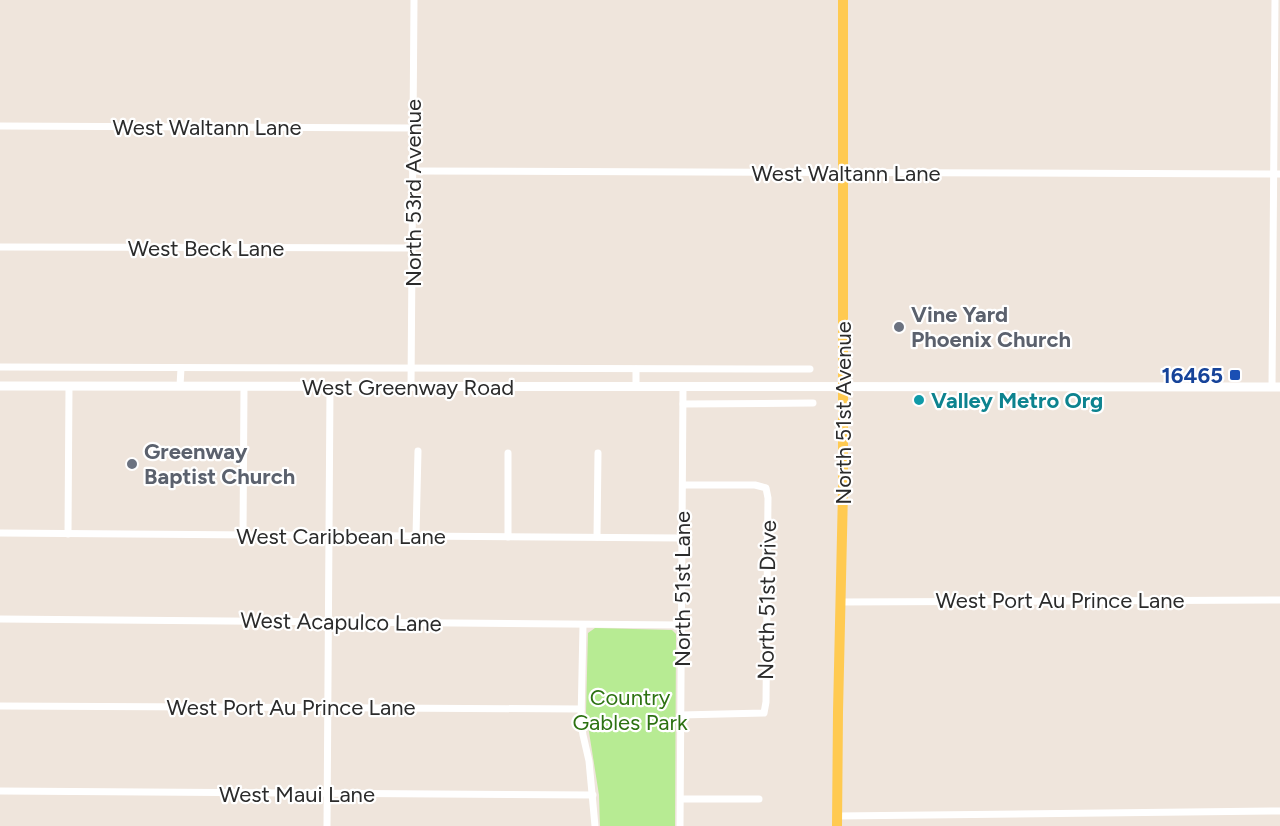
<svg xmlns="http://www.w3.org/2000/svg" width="1280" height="826" font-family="Figtree,sans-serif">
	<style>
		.green { fill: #b7eb93 }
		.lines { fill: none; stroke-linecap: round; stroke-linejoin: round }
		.street { stroke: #fff; stroke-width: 7 }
		.secondary { stroke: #fff; stroke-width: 9 }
		.primary { stroke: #ffca51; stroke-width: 10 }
		.worship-dot { fill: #6b7280; stroke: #fff; stroke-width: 2 }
		.transit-dot { fill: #1a4fb4; stroke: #fff; stroke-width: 2 }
		.culture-dot { fill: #0f9aa8; stroke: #fff; stroke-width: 2 }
		.labels { text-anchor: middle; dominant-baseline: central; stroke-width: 4.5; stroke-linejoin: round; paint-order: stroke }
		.street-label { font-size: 22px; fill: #2b2b2b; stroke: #fff }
		.worship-label { font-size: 22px; font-weight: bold; fill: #5b616d; stroke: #fff; text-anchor: start }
		.transit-label { font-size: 22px; font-weight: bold; fill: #164399; stroke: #fff; text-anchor: end }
		.culture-label { font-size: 22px; font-weight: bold; fill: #0d838f; stroke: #fff; text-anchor: start }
		.park-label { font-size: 22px; fill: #2d7212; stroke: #fff }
	</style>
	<rect width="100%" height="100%" fill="#efe5dc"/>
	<polygon class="green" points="595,628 672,630 676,634 675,826 600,826 599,795 586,713 588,633"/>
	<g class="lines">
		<g class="street">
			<polyline points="0,126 413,128"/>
			<polyline points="413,171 1280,174"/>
			<polyline points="0,247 412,248"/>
			<polyline points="0,367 810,369"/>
			<polyline points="636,369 636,387"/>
			<polyline points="180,386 181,368"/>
			<polyline points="411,387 414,0"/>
			<polyline points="1272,387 1275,0"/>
			<polyline points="683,404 813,403"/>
			<polyline points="508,453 508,537"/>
			<polyline points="0,533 682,538"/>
			<polyline points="68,534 69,386"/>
			<polyline points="243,536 244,387"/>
			<polyline points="416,536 418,451"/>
			<polyline points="597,537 598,453"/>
			<polyline points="840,602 1280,600"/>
			<polyline points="0,619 682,625"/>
			<polyline points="583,625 581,721 583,735 589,761 595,826"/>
			<polyline points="0,706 581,709"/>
			<polyline points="681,715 764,713 766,702 768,498 766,488 755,485 683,485"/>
			<polyline points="0,791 593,795"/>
			<polyline points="681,799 759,799"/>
			<polyline points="838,816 1280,811"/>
			<polyline points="327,826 330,387"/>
			<polyline points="680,826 683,387"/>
		</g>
		<polyline class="secondary" points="0,386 1280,387"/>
		<polyline class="primary" points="837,826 838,712 843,491 843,0"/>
	</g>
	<g class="worship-dot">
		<circle cx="899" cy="327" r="6"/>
		<circle cx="132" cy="464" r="6"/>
	</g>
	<rect class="transit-dot" x="1229" y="369" width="12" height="12" rx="3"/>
	<circle class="culture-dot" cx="919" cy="400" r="6"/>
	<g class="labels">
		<g class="street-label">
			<text x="207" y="127">West Waltann Lane</text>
			<text x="846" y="173">West Waltann Lane</text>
			<text transform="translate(413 193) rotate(-90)">North 53rd Avenue</text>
			<text x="206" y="248">West Beck Lane</text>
			<text x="408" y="387">West Greenway Road</text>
			<text transform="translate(843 413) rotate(-90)">North 51st Avenue</text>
			<text x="341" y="536">West Caribbean Lane</text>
			<text transform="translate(682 589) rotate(-90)">North 51st Lane</text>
			<text transform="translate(767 600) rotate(-89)">North 51st Drive</text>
			<text x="1060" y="600">West Port Au Prince Lane</text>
			<text transform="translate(341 622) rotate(1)">West Acapulco Lane</text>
			<text x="291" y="707">West Port Au Prince Lane</text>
			<text x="297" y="794">West Maui Lane</text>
		</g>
		<g class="worship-label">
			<text x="911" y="314">Vine Yard<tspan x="911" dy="25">Phoenix Church</tspan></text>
			<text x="144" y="451">Greenway<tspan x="144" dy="25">Baptist Church</tspan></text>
		</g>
		<g class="transit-label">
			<text x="1223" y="375">16465</text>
		</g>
		<g class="culture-label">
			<text x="931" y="400">Valley Metro Org</text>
		</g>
		<g class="park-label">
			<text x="630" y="697">Country<tspan x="630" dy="25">Gables Park</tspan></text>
		</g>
	</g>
</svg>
